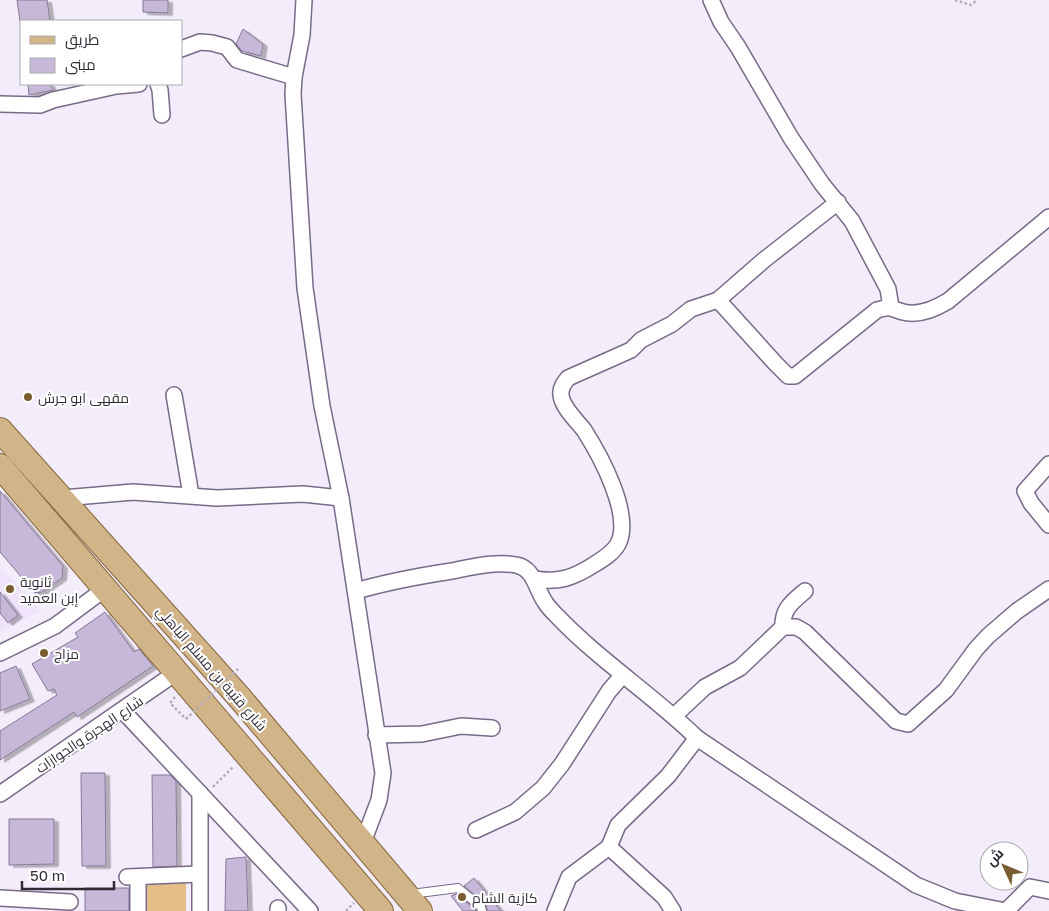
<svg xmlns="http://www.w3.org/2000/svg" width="1049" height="911" font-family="'Golos Text',Cairo,sans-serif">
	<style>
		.built { fill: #efe4fc }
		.green { fill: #e3be89 }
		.building { fill: #c7b8d9; stroke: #857796; filter: url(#shadow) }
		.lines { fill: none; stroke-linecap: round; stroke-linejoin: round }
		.service-casing { stroke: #786a88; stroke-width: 10 }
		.minor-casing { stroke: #786a88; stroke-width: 18 }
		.primary-casing { stroke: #846439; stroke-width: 26 }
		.path { stroke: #b2acba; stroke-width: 2.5; stroke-dasharray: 2.5 2.5; stroke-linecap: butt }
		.service { stroke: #fff; stroke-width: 8 }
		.minor { stroke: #fff; stroke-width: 15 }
		.primary { stroke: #d1b589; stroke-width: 24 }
		.path-bridge { stroke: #b2acba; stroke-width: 2.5; stroke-dasharray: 2.5 2.5; stroke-linecap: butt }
		.poi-dot { fill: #795c30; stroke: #fff; stroke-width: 2 }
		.labels { text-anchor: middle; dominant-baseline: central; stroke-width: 4; stroke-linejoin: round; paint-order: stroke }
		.poi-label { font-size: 14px; fill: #302a37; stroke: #fff; text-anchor: start }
		.street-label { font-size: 14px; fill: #302a37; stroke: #fff }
	</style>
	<defs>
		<filter id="shadow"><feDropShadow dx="4.5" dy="2.5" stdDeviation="0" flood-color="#0004"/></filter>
	</defs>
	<rect width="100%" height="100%" fill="#f3edfb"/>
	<polygon class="built" points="0,567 41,611 0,632"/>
	<polygon class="green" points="186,881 186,911 144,911 143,882"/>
	<g class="building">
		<polygon points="17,0 47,0 50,21 20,21"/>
		<polygon points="143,0 168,0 168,13 143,12"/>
		<polygon points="243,29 263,44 261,56 242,51 236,44"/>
		<polygon points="28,84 50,84 53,90 29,95"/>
		<polygon points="0,491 63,566 62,578 42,592 35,593 0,552"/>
		<polygon points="0,592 18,615 8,623 0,613"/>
		<polygon points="105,612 134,652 139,649 153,666 77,717 74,712 0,760 0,731 57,695 54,689 48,691 32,664 78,637 75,633"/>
		<polygon points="16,666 30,699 0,711 0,673"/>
		<polygon points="81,773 105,773 106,866 82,866"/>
		<polygon points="152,775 170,775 176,781 177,866 153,867"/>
		<polygon points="9,819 54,819 54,864 9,865"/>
		<polygon points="246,857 248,911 225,911 226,859"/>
		<polygon points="474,878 501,911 488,911 485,903 464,886"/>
		<rect x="85" y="888" width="44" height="23"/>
		<polygon points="456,894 476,910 476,911 463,911 451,896"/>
	</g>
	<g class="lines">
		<g class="service-casing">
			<polyline id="service" points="411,894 458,888 481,907 482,911"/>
		</g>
		<g class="minor-casing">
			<g id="minor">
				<polyline points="304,0 302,35 294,77 293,94 305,288 322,406 341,498 383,773 379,800 362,845"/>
				<polyline points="711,0 721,22 738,47 791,138 822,184 852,221 888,289 891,307"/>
				<polyline points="181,49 200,42 212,43 227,47 237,60 294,77"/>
				<polyline points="158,84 160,90 162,115"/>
				<polyline points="0,104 40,105 53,100 116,86 139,84"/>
				<path d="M718 300 776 364 788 376H795L877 310C892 306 889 308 903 312 919 316 935 309 948 301L1049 217"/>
				<polyline points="174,395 191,495"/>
				<polyline points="1049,464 1025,491 1031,503 1049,525"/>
				<polyline points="63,498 133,492 217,498 303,494 341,498"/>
				<path d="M534 579C559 583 573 578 595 564 603 559 613 553 618 544 633 515 600 455 584 430 577 421 562 407 561 395 560 388 564 383 568 378L631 350 641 340 672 324 691 309 718 300 764 260 838 202"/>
				<path d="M356 591C387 582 419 576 452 571 472 567 495 561 516 565 534 568 536 589 545 602 548 607 553 612 557 616 600 661 653 695 697 738L916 885 955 901 1006 911 1030 887 1049 891"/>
				<path d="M783 627C782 609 792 602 805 591"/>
				<polyline points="0,653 55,626 106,588"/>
				<polyline points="123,711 310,911"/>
				<polyline points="674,716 705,687 740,668 783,627 796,627 805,632 896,721 908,724 946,690 976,649 988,636 1017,611 1049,589"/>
				<polyline points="376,735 422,734 461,726 492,728"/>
				<polyline points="200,793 200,911"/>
				<polyline points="0,794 177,672"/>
				<polyline points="476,830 515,812 543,788 562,764 609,691 622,676"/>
				<polyline points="127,877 199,874"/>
				<polyline points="0,898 70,902"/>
				<polyline points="138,911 138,877"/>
				<polyline points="278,911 278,908"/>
				<polyline points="555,911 569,877 609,847"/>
				<polyline points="673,911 664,897 609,847 618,825 668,776 697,738"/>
			</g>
		</g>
		<g class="primary-casing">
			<g id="primary">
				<polyline points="0,430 239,697 420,911"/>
				<polyline points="0,466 381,911"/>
			</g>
		</g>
		<g class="path">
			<polyline points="955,0 971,5 977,0"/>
			<polyline points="175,697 170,703 186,719"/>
			<polyline points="213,787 234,766"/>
			<polyline points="346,911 354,903"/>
		</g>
		<use href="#service" class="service"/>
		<use href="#minor" class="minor"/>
		<use href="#primary" class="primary"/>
		<polyline class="path-bridge" points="186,719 238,669"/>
	</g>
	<g class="poi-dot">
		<circle cx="28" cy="397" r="5"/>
		<circle cx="10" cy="589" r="5"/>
		<circle cx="44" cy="653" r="5"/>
		<circle cx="462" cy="897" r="5"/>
	</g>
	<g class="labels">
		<g class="poi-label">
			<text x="38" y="397">مقهى ابو جرش</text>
			<text x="20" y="581">ثانوية<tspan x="20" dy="16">إبن العميد</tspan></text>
			<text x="54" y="653">مزاج</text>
			<text x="472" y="897">كازية الشام</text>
		</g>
		<g class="street-label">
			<text transform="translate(212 668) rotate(49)">شارع قتيبة بن مسلم الباهلي</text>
			<text transform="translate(89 734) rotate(-34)">شارع الهجرة والجوازات</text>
		</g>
	</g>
	<rect x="20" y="20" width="162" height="65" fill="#ffffff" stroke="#acaaaf"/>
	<rect x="30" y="36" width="25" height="8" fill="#d1b589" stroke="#acaaaf"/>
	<text x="65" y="45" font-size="15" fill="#302a37">طريق</text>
	<rect x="30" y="58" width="25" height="15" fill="#c7b8d9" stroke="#acaaaf"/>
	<text x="65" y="70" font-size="15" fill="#302a37">مبنى</text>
	<g transform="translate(1004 866) rotate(314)"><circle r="24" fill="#ffffff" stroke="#acaaaf"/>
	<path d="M0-4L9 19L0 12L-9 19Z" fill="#795c30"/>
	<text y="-8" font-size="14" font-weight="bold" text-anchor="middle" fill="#302a37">ش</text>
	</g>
	<path d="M22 881v8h92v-8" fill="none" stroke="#302a37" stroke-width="2.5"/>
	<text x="30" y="881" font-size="15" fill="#302a37" stroke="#ffffff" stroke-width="4" paint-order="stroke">50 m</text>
</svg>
